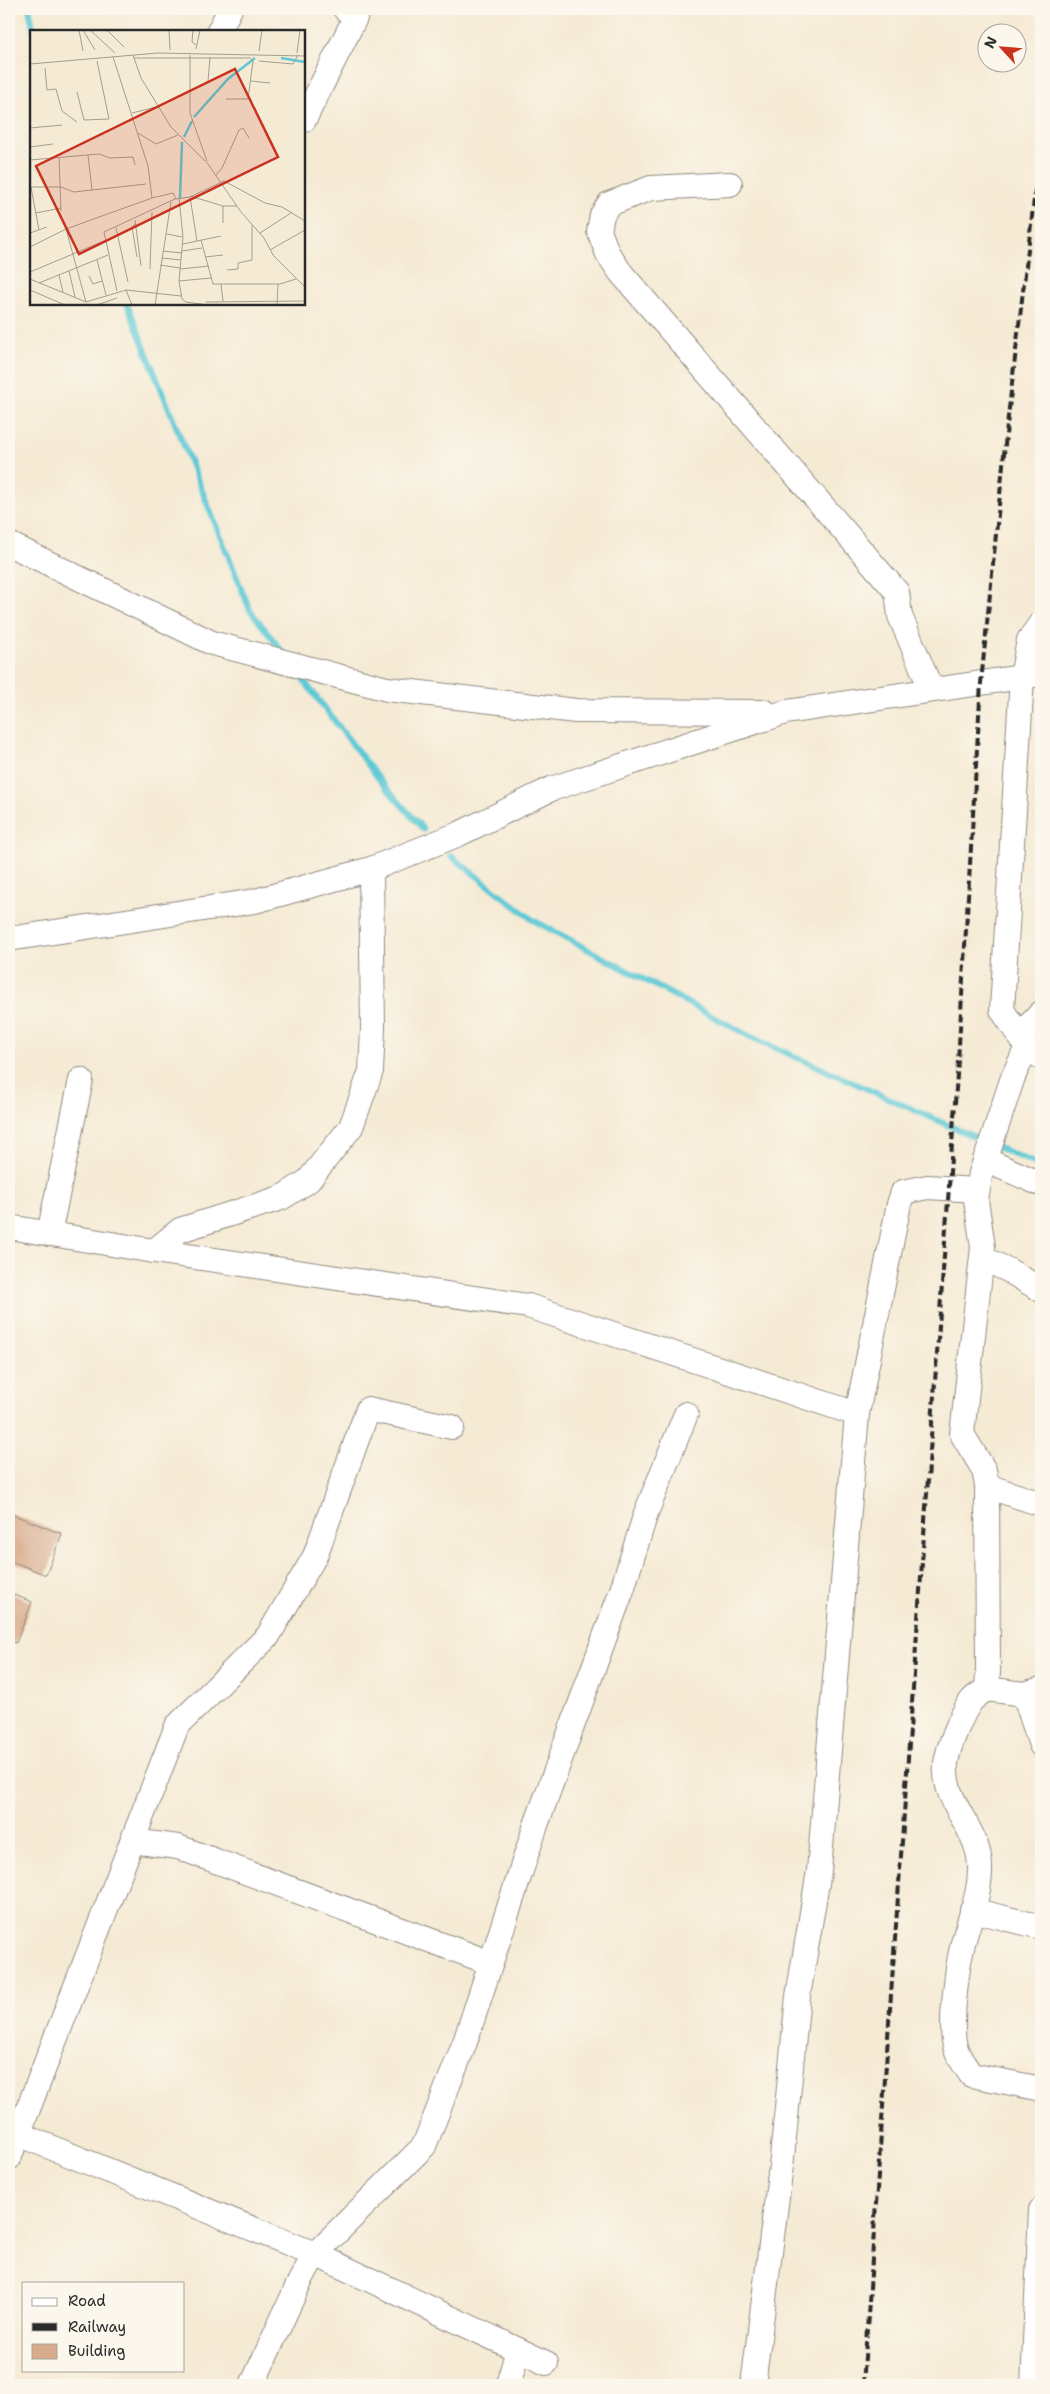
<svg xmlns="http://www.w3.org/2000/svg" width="1050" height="2394" font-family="'Shantell Sans',sans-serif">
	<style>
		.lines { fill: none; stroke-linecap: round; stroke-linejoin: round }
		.stream { stroke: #5dc9d6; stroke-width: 6 }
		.building { fill: #d8ab8c }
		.minor-casing { stroke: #908a80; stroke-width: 26 }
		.minor { stroke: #fff; stroke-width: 24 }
		.rail { stroke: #2b2b2b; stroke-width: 4; stroke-dasharray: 8 4; stroke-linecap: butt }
		.inset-river { fill: none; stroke: #5dc9d6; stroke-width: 2.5 }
		.inset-road { fill: none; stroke: #a49e90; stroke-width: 1 }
		.view { fill: #c8321e; fill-opacity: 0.15; stroke: #c8321e; stroke-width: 2.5 }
		.inset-edge { fill: none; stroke: #2b2b2b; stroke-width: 2.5 }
	</style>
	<rect width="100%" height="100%" fill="#fbf7ec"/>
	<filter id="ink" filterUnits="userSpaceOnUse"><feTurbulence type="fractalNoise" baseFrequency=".02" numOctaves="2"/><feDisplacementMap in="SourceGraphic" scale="10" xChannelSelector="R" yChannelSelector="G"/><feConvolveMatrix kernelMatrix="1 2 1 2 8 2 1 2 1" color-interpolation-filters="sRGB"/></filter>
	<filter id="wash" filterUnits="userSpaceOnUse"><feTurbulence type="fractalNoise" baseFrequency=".0096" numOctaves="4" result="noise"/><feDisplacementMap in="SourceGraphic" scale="20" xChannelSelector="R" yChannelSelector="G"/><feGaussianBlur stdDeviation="1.12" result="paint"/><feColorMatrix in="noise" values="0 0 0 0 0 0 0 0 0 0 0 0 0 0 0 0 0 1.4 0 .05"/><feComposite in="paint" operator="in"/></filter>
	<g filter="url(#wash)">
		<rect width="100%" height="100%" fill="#f5ead4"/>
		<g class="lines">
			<g class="stream">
				<polyline points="29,9 34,31"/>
				<polyline points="127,304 250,610 285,655"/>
				<polyline points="298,673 382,783 423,829"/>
				<polyline points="451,856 533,920 751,1037 986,1142"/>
				<polyline points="995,1146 1041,1166"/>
			</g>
		</g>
		<g id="blocks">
			<g class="building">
				<polygon points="9,1513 62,1534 46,1575 9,1560"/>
				<polygon points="9,1593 32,1602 16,1643 9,1640"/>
			</g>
		</g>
	</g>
	<g filter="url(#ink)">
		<use href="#blocks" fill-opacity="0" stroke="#908a80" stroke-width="1"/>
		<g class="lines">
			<g class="minor-casing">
				<g id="minor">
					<polyline points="219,31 230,9"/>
					<polyline points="304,120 355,18 353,13 345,9"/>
					<polyline points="730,184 651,188 609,204 602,215 599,231 608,254 621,273 897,592 900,616 931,689"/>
					<polyline points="9,544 212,643 387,689 576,711 765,712"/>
					<polyline points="1041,623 1029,640 1022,677 1002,1010 1027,1047 1041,1057"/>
					<polyline points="9,939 255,901 371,869 459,834 551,789 786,712 1041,674"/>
					<polyline points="1020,1035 1041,1013"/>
					<path d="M1027 1047 1013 1077 981 1173 976 1200 983 1247 962 1434 984 1470 987 1486 988 1672 987 1689C982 1692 976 1696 972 1700 962 1712 948 1748 946 1763 942 1803 979 1828 980 1866 981 1890 971 1914 965 1936 958 1958 948 2029 956 2049 959 2058 966 2067 971 2075L1041 2089"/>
					<polyline points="985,1160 1041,1184"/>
					<polyline points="9,1227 154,1251 528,1306 857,1414"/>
					<polyline points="49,1234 81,1080"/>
					<polyline points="154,1251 180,1230 281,1198 308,1181 351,1127 371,1071 373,1028 371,869"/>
					<polyline points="982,1258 1008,1270 1041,1290"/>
					<polyline points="987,1486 1041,1504"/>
					<polyline points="987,1689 1024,1694 1041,1689"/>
					<polyline points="1024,1694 1041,1745"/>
					<polyline points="132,1841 178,1847 491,1963"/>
					<polyline points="972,1910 1041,1927"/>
					<polyline points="18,2134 315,2254 546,2363"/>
					<polyline points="9,2158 177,1726 268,1636 315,1556 368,1409 452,1427"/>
					<polyline points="252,2385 300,2281 315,2254 424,2146 465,2042 536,1825 622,1590 646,1513 686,1414"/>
					<polyline points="508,2385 518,2350"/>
					<polyline points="753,2385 782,2158 798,1996 819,1871 857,1414 899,1204 903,1192 927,1187 977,1190"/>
					<polyline points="1033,2385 1041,2210"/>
				</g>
			</g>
			<use href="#minor" class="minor"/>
			<polyline class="rail" points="863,2385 958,1061 981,683 1007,425 1035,191 1041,160"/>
		</g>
	</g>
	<g transform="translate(30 30)">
		<rect width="275" height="275" fill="#f5ead4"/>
		<path class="inset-river" d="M251 28 275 32M164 87 198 49 225 28M154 107 162 91M150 168 152 112"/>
		<path class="inset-road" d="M49 0 53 21M53 0 65 20M60 0 85 23M77 0 94 17M139 0 140 20M163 0 162 12 166 15M166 19 170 0M229 21 232 0M267 23 270 0M103 25 111 48 141 97 178 134 211 182 234 208 243 225 275 257M160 25V83L177 131M83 27 118 136 122 168M104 28H219M229 31 263 34 268 25M0 34 128 23 275 26M15 38 17 60 26 59 32 81 47 92M178 51 180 27M221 51 240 53M47 62 54 90 79 89 67 31M196 69H218L223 31 219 27M102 83 126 77M0 98 32 95M108 103 126 114 148 105M0 117 23 114M58 125 62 160M29 127 31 181M0 130 69 124 80 128 103 127 105 135M186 145 192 138 209 100 213 98 219 108M0 157H31L44 162 116 154M1 157 9 200M160 166 193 176H207M149 168 153 207 149 251 152 269 156 272 177 275M6 183 31 178M105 190 111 236M106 193 102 197 107 227M193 193V176M86 198 98 252M36 199 56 272M0 203 17 197M230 203 261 183M137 204 152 207M171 210 183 254H250L266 249M167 211 160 167 194 151 235 173 252 177 275 191M153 214 191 206M0 217 36 199 122 168 143 163 146 169M240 220 275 200M133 221 152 223M152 221 172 218M175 227 193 225M132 228 151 230M67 230 76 265M130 235 150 238M120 239 122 182M150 239 179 236M197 240 208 239V233L222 230V195M39 241 45 267M0 242 74 211M29 245 33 262M59 246 63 254 72 251M0 249 56 272 96 260 151 266M149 251 181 248M9 253 78 225M191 254 193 271M0 260 35 275M96 260 102 275M87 261 74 202 145 169 160 167M176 272 275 271M67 275 87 268M125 275 141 172M247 275 248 254"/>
		<path class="view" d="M205 39 248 127 49 224 6 136Z"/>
		<rect width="275" height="275" class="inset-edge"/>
	</g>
	<rect width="1050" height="2394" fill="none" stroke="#fbf7ec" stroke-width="30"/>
	<rect x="22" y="2282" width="162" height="90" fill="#fbf7ec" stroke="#a8a59f"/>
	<rect x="32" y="2298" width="25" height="8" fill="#ffffff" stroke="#a8a59f"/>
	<text x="68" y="2306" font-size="15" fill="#2b2b2b">Road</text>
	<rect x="32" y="2323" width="25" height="8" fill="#2b2b2b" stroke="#a8a59f"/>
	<text x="68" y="2332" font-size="15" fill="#2b2b2b">Railway</text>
	<rect x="32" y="2344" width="25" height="15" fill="#d8ab8c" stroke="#a8a59f"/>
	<text x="68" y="2356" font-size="15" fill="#2b2b2b">Building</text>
	<g transform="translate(1002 48) rotate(296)"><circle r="24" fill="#fbf7ec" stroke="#a8a59f"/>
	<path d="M0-4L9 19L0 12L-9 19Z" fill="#c8321e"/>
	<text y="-8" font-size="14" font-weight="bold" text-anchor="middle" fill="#2b2b2b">N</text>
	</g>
</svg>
